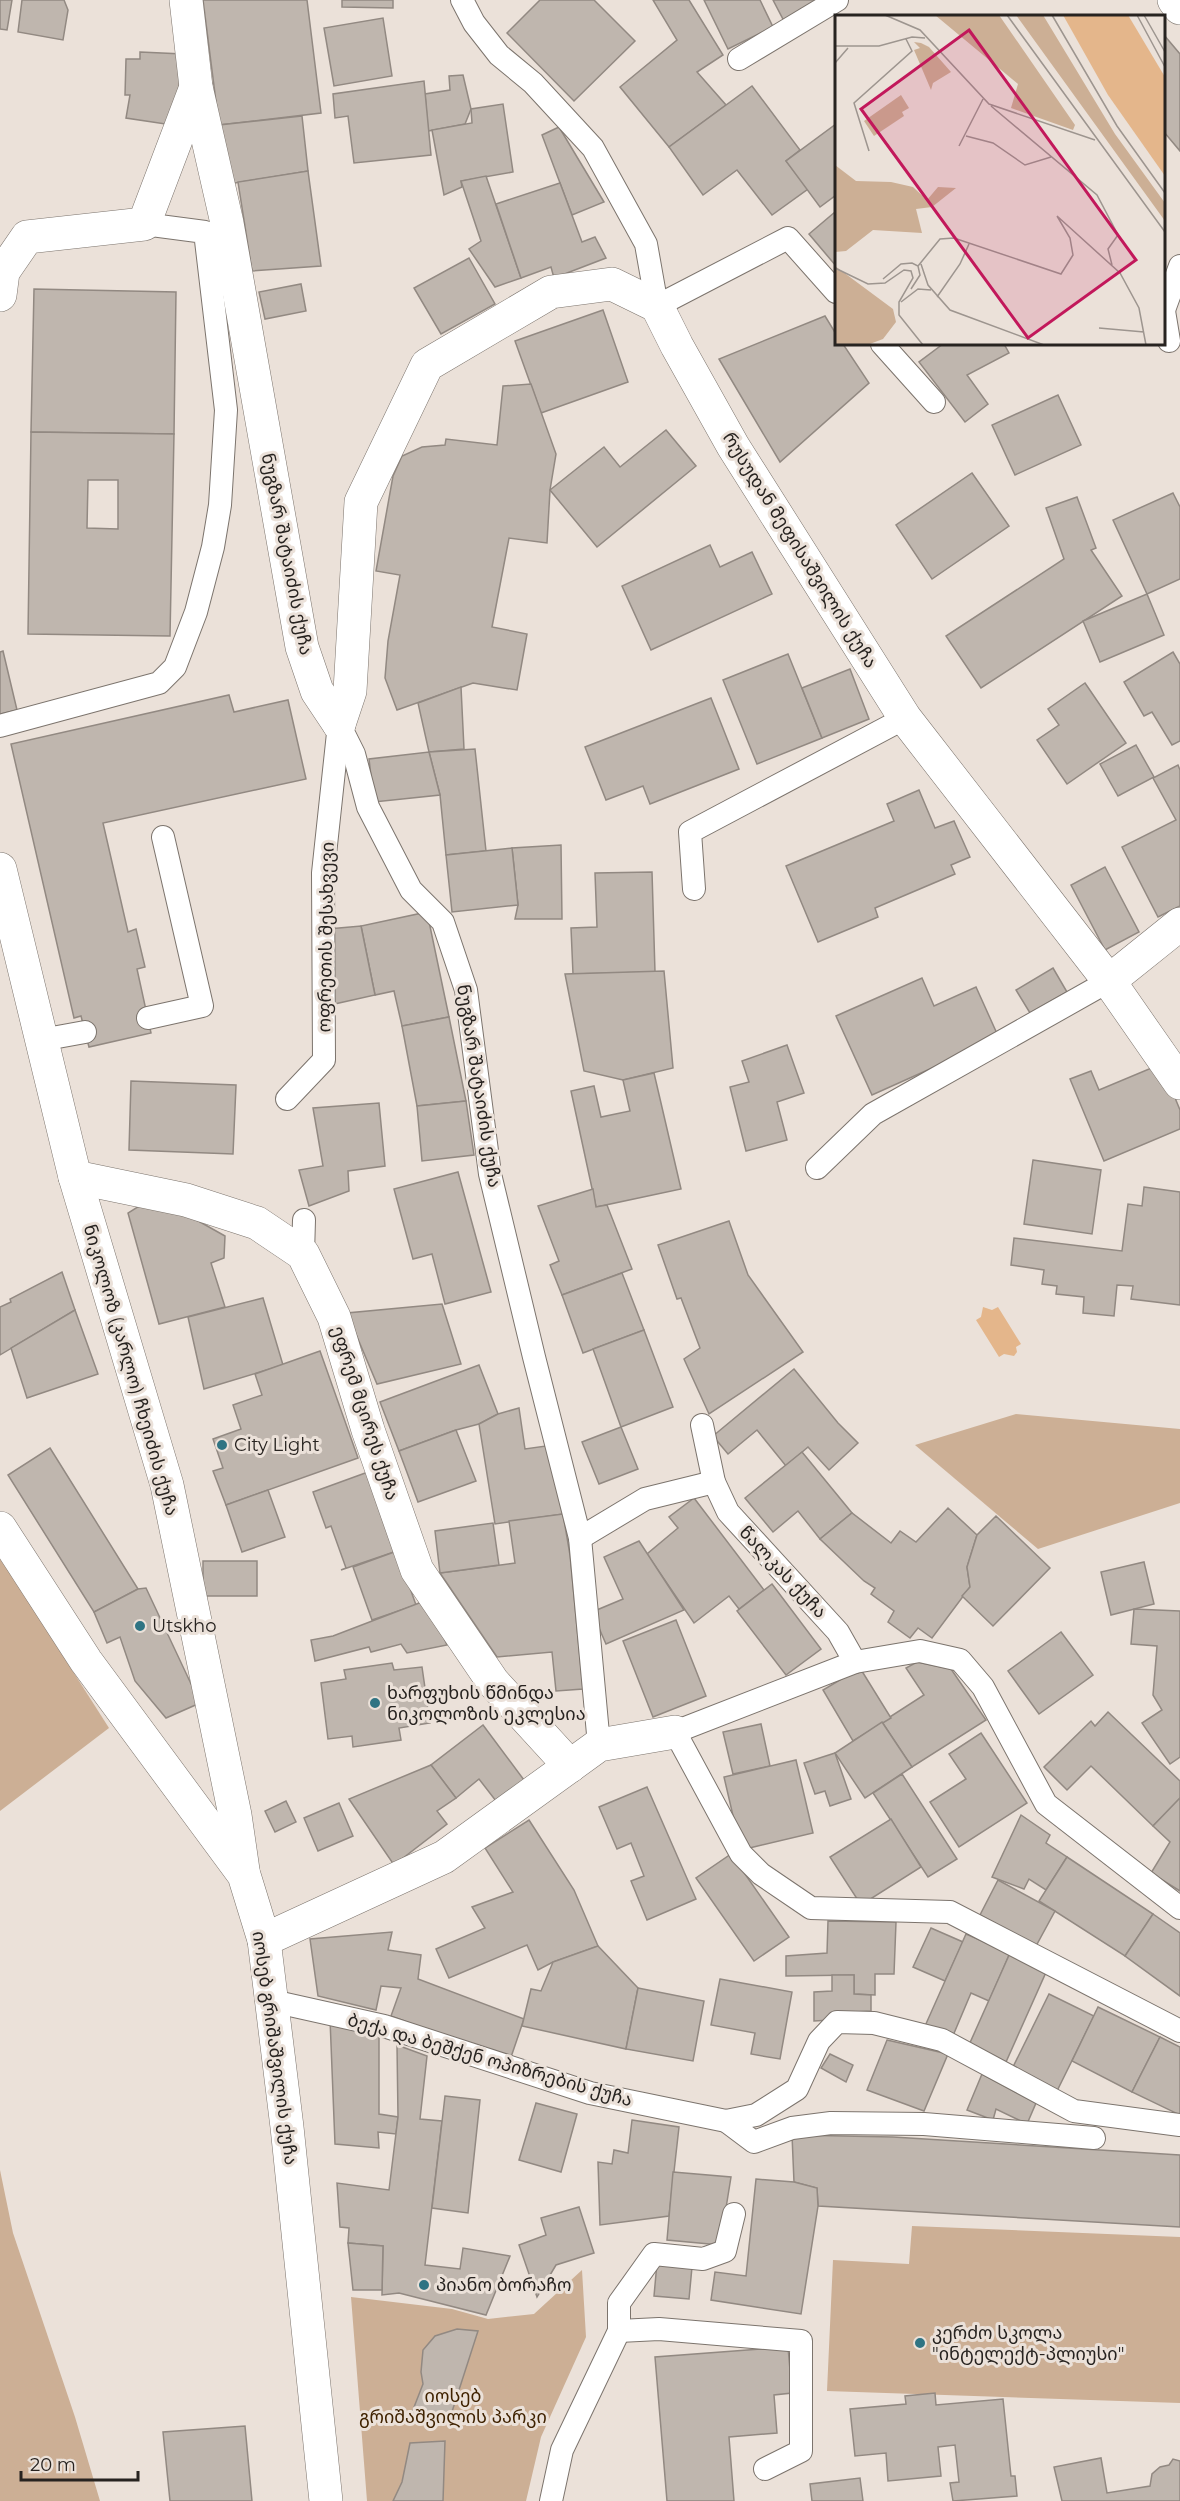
<svg xmlns="http://www.w3.org/2000/svg" width="1180" height="2501" font-family="Montserrat,'Noto Sans Georgian',sans-serif">
	<style>
		.green { fill: #ccaf95 }
		.water { fill: #e4b68b }
		.building { fill: #bfb6ae; stroke: #928982; stroke-width: 1.5; fill-rule: evenodd }
		.lines { fill: none; stroke-linecap: round; stroke-linejoin: round }
		.lane-casing { stroke: #7c746d; stroke-width: 24 }
		.street-casing { stroke: #7c746d; stroke-width: 34 }
		.lane { stroke: #fff; stroke-width: 22 }
		.street { stroke: #fff; stroke-width: 33 }
		.poi-dot { fill: #2f7483; stroke: #ebe1d9; stroke-width: 2 }
		.labels { text-anchor: middle; dominant-baseline: central; stroke-width: 6; stroke-linejoin: round; paint-order: stroke }
		.street-label { font-size: 18px; fill: #272320; stroke: #ebe1d9 }
		.poi-label { font-size: 18px; fill: #272320; stroke: #ebe1d9; text-anchor: start }
		.park-label { font-size: 18px; fill: #3f2200; stroke: #ebe1d9 }
		.inset-road { fill: none; stroke: #9d958f; stroke-width: 1.5 }
		.view { fill: #c2185b; fill-opacity: 0.15; stroke: #c2185b; stroke-width: 3 }
		.inset-edge { fill: none; stroke: #272320; stroke-width: 3 }
	</style>
	<rect width="100%" height="100%" fill="#ebe1d9"/>
	<g class="green">
		<polygon points="1016,1414 1180,1429 1180,1503 1038,1549 915,1445"/>
		<polygon points="0,1557 109,1728 0,1811"/>
		<polygon points="0,2170 13,2233 75,2417 100,2501 0,2501"/>
		<polygon points="912,2226 1180,2237 1180,2403 827,2391 833,2260 909,2264"/>
		<polygon points="582,2270 586,2337 541,2437 526,2501 367,2501 351,2297 452,2309 488,2319 534,2314"/>
	</g>
	<polygon class="water" points="983,1307 992,1310 998,1307 1021,1344 1016,1347 1017,1352 1014,1356 1004,1354 999,1357 976,1320 981,1317"/>
	<g class="building">
		<polygon points="0,0 12,0 7,30 0,29"/>
		<polygon points="22,0 64,0 68,10 63,40 18,32"/>
		<polygon points="203,0 307,0 321,113 219,125"/>
		<polygon points="342,0 393,0 393,8 342,7"/>
		<polygon points="540,0 594,0 635,41 574,101 507,33"/>
		<polygon points="653,0 689,0 723,55 697,72 726,105 669,147 620,87 677,40"/>
		<polygon points="704,0 760,0 773,27 728,49"/>
		<polygon points="773,0 830,0 785,23"/>
		<polygon points="383,18 392,76 334,86 324,28"/>
		<polygon points="1164,35 1180,54 1180,151 1164,132"/>
		<polygon points="140,52 183,54 179,98 172,125 126,118 130,95 125,95 126,59 140,59"/>
		<polygon points="463,75 471,109 465,124 428,131 425,94 450,90 449,76"/>
		<polygon points="424,81 431,155 354,163 348,116 335,118 333,94"/>
		<polygon points="752,86 800,150 786,161 808,189 772,215 737,170 703,195 669,147"/>
		<polygon points="503,104 513,172 461,181 462,187 444,195 432,130 472,123 471,109"/>
		<polygon points="302,116 308,171 229,184 219,125"/>
		<polygon points="836,124 836,195 820,207 786,161"/>
		<polygon points="559,127 604,202 572,215 542,135"/>
		<polygon points="308,171 321,266 252,271 238,182"/>
		<polygon points="486,176 521,278 495,287 469,249 481,241 461,181"/>
		<polygon points="560,183 582,242 595,237 606,258 554,278 551,267 521,278 496,204"/>
		<polygon points="835,212 836,213 836,266 809,234"/>
		<polygon points="469,258 495,304 441,334 414,288"/>
		<polygon points="301,284 306,311 265,319 259,292"/>
		<polygon points="34,289 176,292 174,434 31,432"/>
		<polygon points="603,310 628,382 541,413 515,341"/>
		<polygon points="825,316 836,334 836,344 843,344 869,383 780,462 719,359"/>
		<polygon points="943,344 1004,344 1009,353 967,375 988,404 965,422 919,362"/>
		<polygon points="531,384 556,454 550,490 547,543 509,538 492,627 527,634 517,690 473,683 397,710 385,678 388,641 400,575 376,571 393,476 402,456 422,447 445,445 446,439 497,445 503,386"/>
		<polygon points="1058,395 1081,445 1015,475 992,425"/>
		<polygon points="666,430 696,466 597,547 550,490 604,447 620,467"/>
		<path d="M31 432 174 434 170 636 28 634ZM88 480H118V529L87 528Z"/>
		<polygon points="972,473 1009,526 932,579 896,525"/>
		<polygon points="1173,493 1180,507 1180,579 1147,594 1113,520"/>
		<polygon points="1077,497 1096,548 1091,550 1122,596 981,688 946,636 1064,559 1046,508"/>
		<polygon points="710,545 720,567 752,552 772,594 651,650 622,586"/>
		<polygon points="1147,594 1164,635 1100,662 1083,621"/>
		<polygon points="3,651 17,710 0,714 0,652"/>
		<polygon points="1173,652 1180,664 1180,741 1172,745 1152,712 1144,716 1124,682"/>
		<polygon points="788,654 822,738 757,764 723,680"/>
		<polygon points="850,669 869,719 822,738 802,688"/>
		<polygon points="1085,683 1126,743 1067,784 1037,740 1059,725 1048,709"/>
		<polygon points="461,687 464,749 429,752 418,703"/>
		<polygon points="229,695 234,712 288,700 306,779 103,823 128,932 136,929 145,967 137,969 151,1033 89,1047 81,1016 74,1018 11,744"/>
		<polygon points="711,698 739,769 650,804 643,786 606,800 585,747"/>
		<polygon points="1136,745 1154,777 1118,796 1100,764"/>
		<polygon points="475,749 486,851 446,855 440,795 429,752"/>
		<polygon points="429,752 440,795 374,802 369,759"/>
		<polygon points="1178,765 1180,770 1180,906 1158,917 1122,847 1176,820 1153,778"/>
		<polygon points="919,790 935,828 954,821 970,857 951,865 955,874 875,908 878,917 818,942 786,866 894,821 887,804"/>
		<polygon points="561,845 562,919 515,919 518,905 512,848"/>
		<polygon points="512,848 518,905 452,912 446,855"/>
		<polygon points="1105,867 1139,932 1105,950 1071,885"/>
		<polygon points="652,872 655,972 573,974 571,928 597,927 595,873"/>
		<polygon points="427,912 449,1017 402,1026 394,991 375,995 361,926"/>
		<polygon points="361,926 375,995 330,1005 328,929"/>
		<polygon points="1053,968 1067,992 1030,1013 1016,990"/>
		<polygon points="664,971 673,1068 623,1080 584,1071 565,974"/>
		<polygon points="922,978 934,1006 976,987 999,1038 872,1095 836,1016"/>
		<polygon points="449,1017 466,1101 417,1106 402,1026"/>
		<polygon points="787,1045 804,1093 777,1102 787,1140 746,1151 730,1087 749,1082 742,1061"/>
		<polygon points="1161,1064 1180,1110 1180,1129 1104,1161 1070,1079 1091,1071 1099,1090"/>
		<polygon points="654,1073 681,1189 596,1207 571,1091 594,1086 601,1117 630,1111 623,1080"/>
		<polygon points="131,1081 236,1085 233,1154 129,1150"/>
		<polygon points="466,1101 474,1155 422,1161 417,1106"/>
		<polygon points="379,1103 385,1166 348,1171 349,1191 309,1206 299,1170 323,1166 313,1108"/>
		<polygon points="1033,1160 1101,1170 1092,1234 1024,1224"/>
		<polygon points="458,1172 491,1292 445,1304 432,1254 413,1259 394,1189"/>
		<polygon points="1144,1187 1180,1192 1180,1305 1131,1299 1133,1286 1117,1285 1114,1316 1083,1313 1084,1297 1056,1294 1057,1286 1042,1284 1044,1270 1011,1265 1014,1238 1122,1251 1128,1204 1142,1206"/>
		<polygon points="593,1189 596,1207 607,1205 632,1269 562,1295 550,1265 559,1261 538,1206"/>
		<polygon points="147,1201 193,1218 225,1236 224,1258 211,1263 225,1307 159,1324 128,1213"/>
		<polygon points="729,1221 748,1275 803,1352 709,1414 684,1359 700,1348 681,1298 677,1299 658,1245"/>
		<polygon points="62,1272 75,1310 0,1355 0,1307 11,1302 10,1299"/>
		<polygon points="622,1273 644,1330 583,1353 562,1295"/>
		<polygon points="263,1298 283,1365 204,1389 188,1317"/>
		<polygon points="442,1304 461,1364 377,1384 347,1313"/>
		<polygon points="75,1310 98,1374 27,1398 11,1348"/>
		<polygon points="644,1330 673,1407 621,1427 593,1349"/>
		<polygon points="320,1351 358,1458 226,1505 213,1471 223,1468 213,1439 241,1429 233,1405 262,1395 255,1374"/>
		<polygon points="479,1365 498,1414 479,1424 456,1430 399,1451 380,1402"/>
		<polygon points="794,1369 838,1423 858,1443 829,1470 808,1447 786,1466 757,1430 728,1454 713,1436"/>
		<polygon points="519,1408 525,1449 553,1445 563,1514 495,1524 479,1424 498,1414"/>
		<polygon points="621,1427 638,1469 599,1484 582,1442"/>
		<polygon points="456,1430 476,1481 418,1502 399,1451"/>
		<polygon points="50,1448 138,1589 94,1612 8,1475"/>
		<polygon points="802,1452 852,1513 820,1539 798,1511 773,1532 745,1498"/>
		<polygon points="368,1472 397,1551 341,1570 346,1568 331,1526 326,1528 313,1492"/>
		<polygon points="268,1490 285,1537 242,1552 226,1505"/>
		<polygon points="694,1498 764,1590 739,1609 729,1596 694,1623 647,1554 678,1528 669,1517"/>
		<polygon points="948,1508 977,1535 967,1567 970,1587 932,1638 918,1628 910,1638 888,1622 894,1611 871,1594 875,1588 864,1581 820,1539 852,1513 891,1543 900,1531 916,1542"/>
		<polygon points="563,1514 570,1555 583,1689 556,1691 552,1652 497,1657 440,1573 515,1563 509,1521"/>
		<polygon points="996,1516 1050,1568 993,1626 962,1596 970,1587 967,1567 977,1535"/>
		<polygon points="493,1523 499,1565 440,1573 435,1531"/>
		<polygon points="639,1541 684,1610 606,1644 592,1612 623,1599 604,1557"/>
		<polygon points="397,1551 416,1605 372,1620 353,1567"/>
		<rect x="203" y="1561" width="54" height="35"/>
		<polygon points="1144,1562 1154,1604 1111,1615 1101,1572"/>
		<polygon points="772,1584 821,1649 786,1675 737,1611"/>
		<polygon points="146,1588 200,1703 166,1718 135,1681 120,1637 107,1643 94,1612 138,1589"/>
		<polygon points="427,1600 447,1645 407,1653 401,1644 371,1652 369,1647 315,1661 311,1640 333,1636"/>
		<polygon points="1134,1609 1180,1611 1180,1757 1170,1764 1142,1723 1162,1710 1153,1695 1157,1646 1131,1644"/>
		<polygon points="676,1620 706,1696 653,1717 623,1641"/>
		<polygon points="1061,1632 1093,1675 1039,1714 1008,1671"/>
		<polygon points="917,1662 951,1669 986,1720 912,1767 882,1722 924,1695 906,1668"/>
		<polygon points="392,1663 394,1670 422,1667 430,1723 399,1728 401,1740 353,1747 352,1736 328,1739 321,1683 346,1679 344,1670"/>
		<polygon points="860,1668 891,1718 853,1741 823,1690"/>
		<polygon points="1108,1712 1180,1781 1180,1798 1153,1826 1091,1766 1067,1790 1044,1767 1091,1721 1095,1726"/>
		<polygon points="882,1722 912,1767 865,1798 835,1753"/>
		<polygon points="761,1724 770,1766 733,1774 723,1732"/>
		<polygon points="483,1725 524,1780 496,1801 479,1779 456,1798 431,1765"/>
		<polygon points="981,1733 1027,1803 959,1847 930,1802 966,1779 949,1754"/>
		<polygon points="835,1753 851,1799 830,1806 825,1791 815,1794 804,1763"/>
		<polygon points="796,1760 813,1833 741,1850 724,1777"/>
		<polygon points="431,1765 456,1798 437,1811 447,1824 394,1865 349,1799"/>
		<polygon points="902,1774 957,1859 928,1877 873,1793"/>
		<polygon points="647,1787 696,1899 647,1920 631,1881 644,1876 631,1843 617,1849 599,1807"/>
		<polygon points="1180,1798 1180,1891 1151,1873 1170,1842 1153,1826"/>
		<polygon points="286,1801 296,1822 275,1832 265,1811"/>
		<polygon points="339,1803 353,1836 318,1851 304,1818"/>
		<polygon points="1021,1815 1050,1835 1046,1843 1067,1857 1046,1890 1029,1879 1024,1889 992,1877"/>
		<polygon points="891,1819 921,1867 861,1905 830,1857"/>
		<polygon points="529,1820 574,1890 598,1946 553,1962 538,1970 527,1945 449,1978 436,1949 485,1928 472,1907 513,1892 485,1848"/>
		<polygon points="731,1854 789,1937 754,1961 696,1878"/>
		<polygon points="1067,1857 1153,1914 1125,1956 1039,1901"/>
		<polygon points="998,1880 1055,1911 1036,1946 980,1915"/>
		<polygon points="1153,1914 1180,1933 1180,1996 1125,1956"/>
		<polygon points="828,1921 896,1922 894,1974 875,1974 875,1995 854,1994 854,1975 786,1976 786,1956 827,1953"/>
		<polygon points="931,1928 963,1942 945,1981 913,1967"/>
		<polygon points="392,1932 388,1950 421,1955 418,1979 524,2019 510,2060 391,2016 401,1988 381,1986 376,2010 318,1996 310,1939"/>
		<polygon points="966,1934 1010,1953 989,2001 971,1993 952,2038 925,2026"/>
		<polygon points="598,1946 638,1988 626,2049 522,2026 531,1989 541,1991 553,1962"/>
		<polygon points="1010,1953 1047,1970 1006,2062 969,2045"/>
		<polygon points="832,1975 854,1975 854,1994 871,1995 871,2011 855,2012 832,2020 814,2021 814,1992 832,1991"/>
		<polygon points="720,1979 792,1992 780,2059 751,2054 755,2033 711,2025"/>
		<polygon points="638,1988 704,2001 693,2061 626,2049"/>
		<polygon points="1049,1994 1094,2016 1056,2093 1011,2071"/>
		<polygon points="1098,2007 1160,2037 1132,2092 1072,2061"/>
		<polygon points="330,2019 379,2027 379,2114 398,2117 396,2134 378,2132 379,2148 335,2144"/>
		<polygon points="1160,2037 1180,2047 1180,2115 1132,2092"/>
		<polygon points="887,2040 948,2054 924,2111 867,2090"/>
		<polygon points="397,2045 427,2056 420,2119 442,2121 425,2265 460,2269 463,2248 510,2256 486,2315 399,2293 382,2295 383,2246 348,2243 349,2228 340,2227 337,2183 389,2190 398,2117"/>
		<polygon points="830,2054 853,2065 846,2082 821,2068"/>
		<polygon points="982,2074 1036,2103 1027,2124 996,2109 993,2120 967,2110"/>
		<polygon points="445,2096 480,2100 468,2213 432,2208"/>
		<polygon points="536,2103 577,2114 561,2172 519,2160"/>
		<polygon points="632,2120 679,2127 669,2216 600,2225 598,2162 612,2164 614,2150 628,2153"/>
		<polygon points="792,2135 893,2137 1180,2155 1180,2227 818,2206 817,2188 794,2182"/>
		<polygon points="673,2172 731,2177 720,2245 667,2240"/>
		<polygon points="756,2179 794,2182 817,2188 818,2206 801,2314 711,2300 715,2272 746,2276"/>
		<polygon points="579,2207 594,2253 556,2265 537,2297 519,2245 546,2235 541,2218"/>
		<polygon points="348,2243 383,2246 382,2290 353,2290"/>
		<polygon points="657,2263 692,2267 689,2299 654,2296"/>
		<polygon points="457,2329 478,2331 449,2421 409,2420 423,2384 421,2372 423,2350 435,2336"/>
		<polygon points="788,2347 792,2393 774,2395 777,2433 729,2437 734,2501 667,2501 655,2357"/>
		<polygon points="935,2393 936,2405 1003,2399 1011,2476 1015,2476 1017,2496 953,2501 950,2483 959,2482 955,2445 938,2447 941,2476 888,2481 886,2453 855,2456 850,2409 906,2404 905,2396"/>
		<polygon points="245,2426 252,2501 170,2501 163,2432"/>
		<polygon points="445,2441 443,2501 393,2501 402,2482 410,2443"/>
		<polygon points="1101,2458 1107,2493 1150,2486 1152,2474 1160,2467 1169,2465 1173,2459 1180,2461 1180,2501 1062,2501 1054,2467"/>
		<polygon points="860,2478 863,2501 812,2501 810,2484"/>
	</g>
	<g class="lines">
		<g class="lane-casing">
			<g id="lane">
				<polyline points="462,0 474,23 499,55 533,83 593,148 646,244 657,306 788,238 836,292"/>
				<polyline points="739,59 837,0"/>
				<polyline points="1164,310 1180,266"/>
				<polyline points="1164,311 1169,341"/>
				<polyline points="882,344 934,402"/>
				<polyline points="339,724 354,754 368,807 411,890 443,922 466,990 490,1174 534,1357 580,1538 599,1745"/>
				<polyline points="0,726 159,683 175,667 196,612 213,547 220,505 226,410 205,232 144,224"/>
				<polyline points="694,889 690,832 905,718"/>
				<polyline points="148,1018 202,1006 163,837"/>
				<polyline points="41,1040 85,1032"/>
				<polyline points="287,1099 324,1060 323,873 339,724"/>
				<polyline points="817,1168 873,1114 1109,981"/>
				<polyline points="303,1254 304,1220"/>
				<polyline points="702,1425 714,1482 728,1512 838,1632 855,1662"/>
				<polyline points="580,1538 645,1499 714,1482"/>
				<polyline points="1180,1908 1046,1804 983,1687 960,1660 920,1651 855,1662 675,1732 741,1854 761,1874 811,1908 950,1912 1180,2031"/>
				<polyline points="272,2001 384,2026 590,2093 726,2121 756,2115 797,2089 819,2041 837,2022 874,2023 942,2040 1074,2111 1180,2125"/>
				<polyline points="726,2121 754,2142 792,2128 831,2123 924,2124 1094,2138"/>
				<polyline points="619,2331 659,2329 801,2341 801,2451 765,2469"/>
				<polyline points="551,2501 562,2450 619,2331 619,2303 654,2254 703,2259 725,2251 734,2214"/>
			</g>
		</g>
		<g class="street-casing">
			<g id="street">
				<polyline points="186,0 196,87 227,223 302,647 317,691 339,724"/>
				<polyline points="1174,0 1180,8"/>
				<polyline points="0,295 3,272 27,237 144,224 196,87"/>
				<polyline points="339,724 350,691 361,502 427,365 551,292 612,284 657,306 677,346 733,446 905,718 1109,981 1180,1083"/>
				<polyline points="0,869 75,1177 167,1485 235,1815 243,1870"/>
				<polyline points="1109,981 1180,924"/>
				<polyline points="75,1177 186,1200 257,1223 303,1254 334,1317 368,1430 417,1570 493,1682 570,1766"/>
				<polyline points="0,1528 86,1661 244,1875 264,1940 287,2127 326,2501"/>
				<polyline points="264,1940 444,1857 599,1745 675,1732"/>
			</g>
		</g>
		<use href="#lane" class="lane"/>
		<use href="#street" class="street"/>
	</g>
	<g class="poi-dot">
		<circle cx="222" cy="1445" r="6"/>
		<circle cx="140" cy="1626" r="6"/>
		<circle cx="375" cy="1703" r="6"/>
		<circle cx="424" cy="2285" r="6"/>
		<circle cx="920" cy="2343" r="6"/>
	</g>
	<g class="labels">
		<g class="street-label">
			<text transform="translate(800 550) rotate(58)">რუსუდან მეფისაშვილის ქუჩა</text>
			<text transform="translate(287 554) rotate(79)">ნუგზარ შატაიძის ქუჩა</text>
			<text transform="translate(326 937) rotate(-89)">ოფრეთის შესახვევი</text>
			<text transform="translate(479 1086) rotate(81)">ნუგზარ შატაიძის ქუჩა</text>
			<text transform="translate(131 1370) rotate(74)">ნიკოლოზ (კარლო) ჩხეიძის ქუჩა</text>
			<text transform="translate(365 1413) rotate(72)">ეფრემ მცირეს ქუჩა</text>
			<text transform="translate(783 1572) rotate(47)">წალკას ქუჩა</text>
			<text transform="translate(275 2048) rotate(82)">იოსებ გრიშაშვილის ქუჩა</text>
			<text transform="translate(490 2060) rotate(16)">ბექა და ბეშქენ ოპიზრების ქუჩა</text>
		</g>
		<g class="poi-label">
			<text x="234" y="1445">City Light</text>
			<text x="152" y="1626">Utskho</text>
			<text x="387" y="1693">ხარფუხის წმინდა<tspan x="387" dy="21">ნიკოლოზის ეკლესია</tspan></text>
			<text x="436" y="2285">პიანო ბორაჩო</text>
			<text x="932" y="2333">კერძო სკოლა<tspan x="932" dy="21">"ინტელექტ-პლიუსი"</tspan></text>
		</g>
		<g class="park-label">
			<text x="453" y="2396">იოსებ<tspan x="453" dy="21">გრიშაშვილის პარკი</tspan></text>
		</g>
	</g>
	<g transform="translate(835 15)">
		<rect width="330" height="330" fill="#ebe1d9"/>
		<path d="M100 0H164L240 110 238 115 176 93 183 69ZM181 0H208L280 119 330 188V206ZM79 27 86 28 94 32 116 57 98 68 96 75 79 35 85 33ZM66 80 74 93 67 97 69 101 39 121 29 106ZM0 150 21 166 56 167 78 172 92 185 103 172 121 173 97 192 81 194 87 218 38 215 11 236 0 237ZM0 251 58 294 61 307 48 324 32 330H0Z" fill="#ccaf95"/>
		<path d="M228 0H293L330 62V161L273 80Z" fill="#e4b68b"/>
		<path class="inset-road" d="M50 0 85 15 154 89 260 125M172 0 330 217M217 0 282 111 330 178M302 0 330 52M309 0 330 37M0 31H44L77 22 90 23M0 48 13 33M156 91 262 180 283 220 273 234 277 250M131 121 158 128 190 150 216 142M124 131 148 84M34 136 19 88 77 36 71 24M222 201 285 258 304 293 311 330M86 249 93 270 115 295 209 330M83 251 105 224 119 223 226 259 238 240 235 223 222 201M0 253 33 269 50 268 69 255 76 256 78 263 64 287V300L88 330M48 264 66 249 77 248 83 251 85 260 76 274M102 282 125 249 134 229M66 287 83 274 96 275M264 313 309 317"/>
		<path class="view" d="M134 15 301 245 193 323 26 94Z"/>
		<rect width="330" height="330" class="inset-edge"/>
	</g>
	<path d="M21 2471v9h117v-9" fill="none" stroke="#272320" stroke-width="3"/>
	<text x="30" y="2471" font-size="18" fill="#272320" stroke="#ebe1d9" stroke-width="4.5" paint-order="stroke">20 m</text>
</svg>
